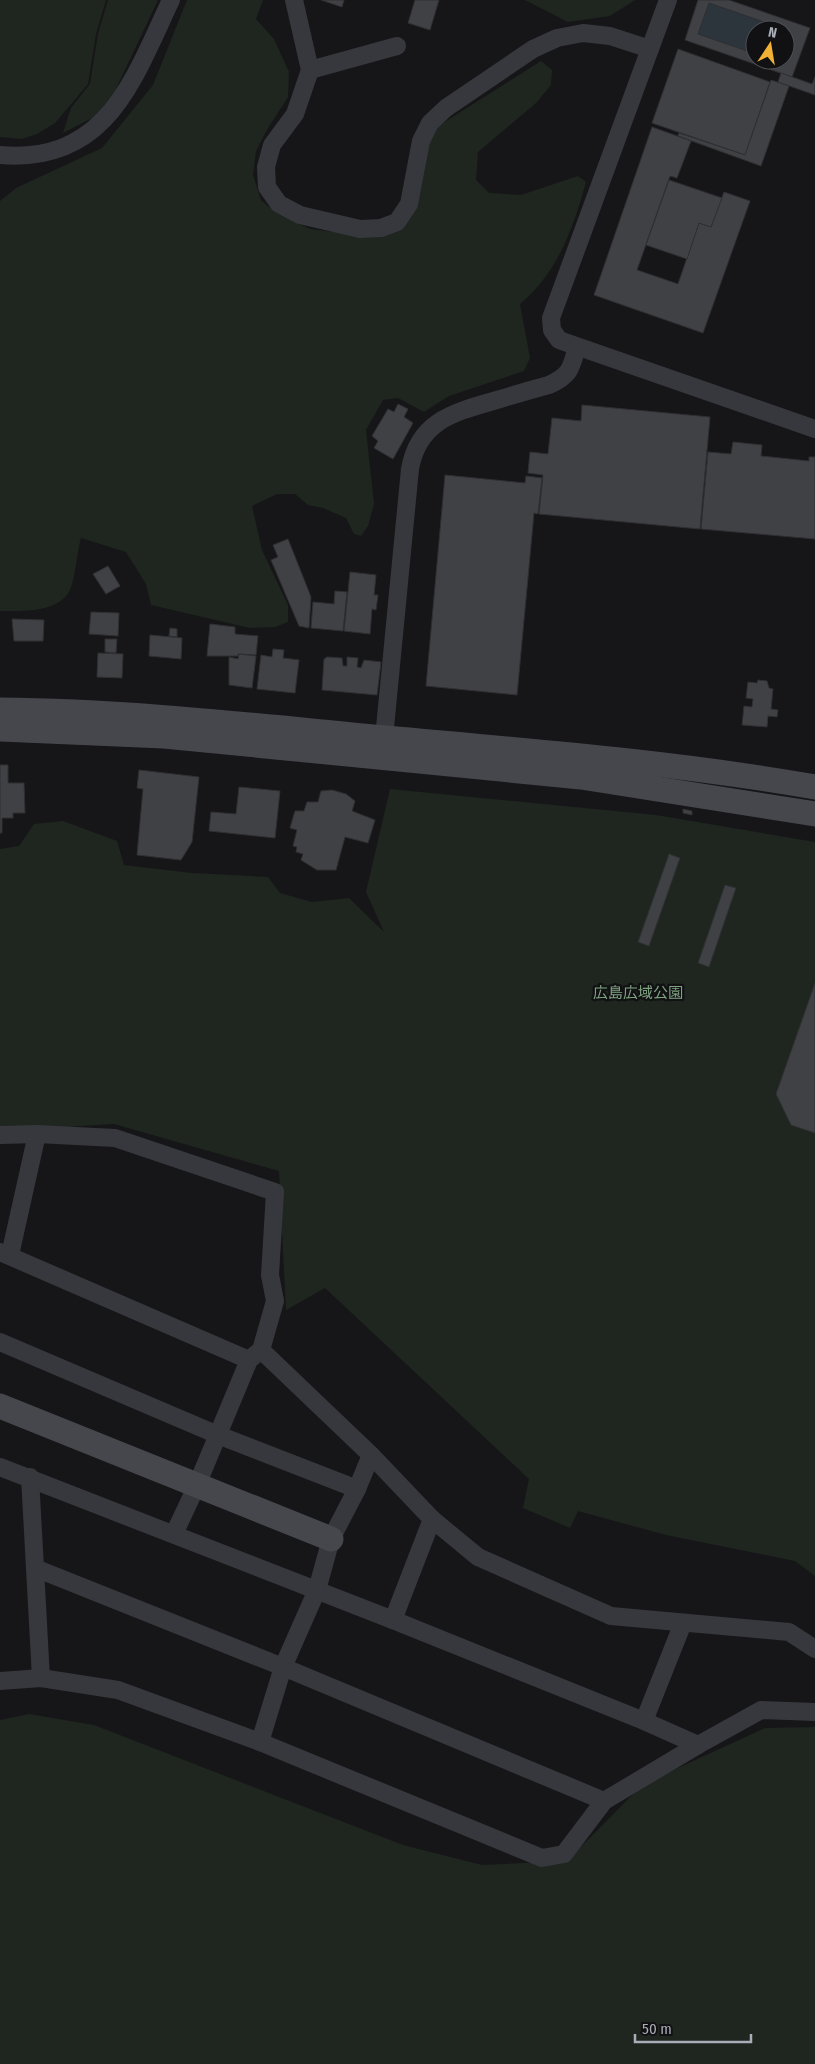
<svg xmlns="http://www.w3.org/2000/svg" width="815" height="2064" font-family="'Fira Sans Condensed','Noto Sans JP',sans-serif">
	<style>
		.green { fill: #1e261f }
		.water { fill: #2c353c }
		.building { fill: #404145; stroke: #303034; fill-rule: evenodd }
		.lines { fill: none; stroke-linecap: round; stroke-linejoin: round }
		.street { stroke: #37383d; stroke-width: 18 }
		.secondary { stroke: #45474d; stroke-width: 25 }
		.labels { text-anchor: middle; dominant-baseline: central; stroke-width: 4.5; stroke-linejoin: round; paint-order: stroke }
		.park-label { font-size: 15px; fill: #7fa381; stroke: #111113 }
	</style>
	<rect width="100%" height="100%" fill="#161618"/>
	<g class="green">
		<polygon points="0,0 106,0 96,34 88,84 55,123 37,134 22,139 0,137"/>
		<polygon points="108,0 158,0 114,93 96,116 63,133 71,108 90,84 98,34"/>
		<path d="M187 0H263L256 19 274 39 289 72 288 97 268 128 256 151 253 175 261 200 276 213 310 229 375 237 396 229 430 138 440 125 541 61 552 70 551 85 536 103 478 152 476 180 489 193 521 195 578 176 586 182C573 229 558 272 520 304L530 358 524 371 449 396 424 412 398 398 383 400 366 430 374 504 368 526 361 536 354 534 346 518 323 508 308 505 295 494H277L252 506 262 550 288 605V622L275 627 250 628 151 605 146 584 126 552 81 538C77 551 75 582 69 592 56 613 22 611 0 611V201L16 188 102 148 153 85Z"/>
		<polygon points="525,0 635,0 610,16 568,22"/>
		<polygon points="390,789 656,815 815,842 815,1576 795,1561 666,1535 578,1511 570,1528 523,1508 529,1479 325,1288 286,1310 279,1171 114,1124 0,1131 0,849 19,846 34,824 63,821 117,841 124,865 192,873 268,877 280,893 312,902 349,898 384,932 366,892"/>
		<polygon points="29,1714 94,1725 403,1845 482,1865 567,1861 643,1784 765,1728 815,1727 815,2064 0,2064 0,1720"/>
	</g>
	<polygon class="water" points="709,3 764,22 761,30 755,30 753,53 698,34"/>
	<g class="building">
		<polygon points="321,0 344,0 342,7"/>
		<polygon points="415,0 439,0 430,30 408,23"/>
		<path d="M698 0H729L810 28 792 77 685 40ZM709 3 764 22 761 30H785V60H755V48L753 53 698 34Z"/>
		<polygon points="678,49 770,82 745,155 652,123"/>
		<polygon points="781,73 812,84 815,77 815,95 778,82"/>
		<polygon points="771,80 789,86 761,166 678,136 679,133 745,155"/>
		<polygon points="652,127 691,141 677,178 670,176 637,270 678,284 699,223 711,227 724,192 750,201 703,333 594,295"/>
		<polygon points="669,180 722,198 711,227 699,223 687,259 646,245"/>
		<polygon points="398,404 408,409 404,417 413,423 393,459 374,448 378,441 372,436 388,409 394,412"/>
		<polygon points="582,405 710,417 700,529 539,514 543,475 528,473 530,452 548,454 552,418 581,421"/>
		<polygon points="733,442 762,445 761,456 809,461 809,457 815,457 815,539 701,529 708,452 731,454"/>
		<polygon points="445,475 525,483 526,476 542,478 538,514 534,513 517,695 426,686"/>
		<polygon points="288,539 311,597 309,628 299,626 271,560 278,557 273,545"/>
		<polygon points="108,566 120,586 106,594 93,574"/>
		<polygon points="350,572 376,575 374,595 378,595 376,610 372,609 370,634 344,631"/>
		<polygon points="335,591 347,592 343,631 311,628 313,602 334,604"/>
		<polygon points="91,612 119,613 118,636 89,634"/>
		<polygon points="12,619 44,620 43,641 14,641"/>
		<polygon points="210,624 235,627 235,634 258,636 256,655 238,654 238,656 207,656"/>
		<polygon points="170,628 177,629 177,637 169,636"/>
		<polygon points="150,635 182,638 181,659 149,656"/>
		<polygon points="105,639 117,639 116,653 105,652"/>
		<polygon points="273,649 284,650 283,658 299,660 295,693 257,689 261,655 272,657"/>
		<polygon points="98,653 123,654 122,678 97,677"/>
		<polygon points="239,654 256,656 252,688 229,685 229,657 238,659"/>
		<polygon points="327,657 342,658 343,666 347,666 347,657 358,658 357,667 361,668 364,660 381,662 377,695 322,690 324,659"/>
		<polygon points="758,680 767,681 769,688 773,689 771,709 778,710 777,717 768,716 767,727 742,725 744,706 752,707 753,699 746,698 748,682 757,683"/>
		<polygon points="0,765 8,765 8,783 24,783 25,813 13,813 13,818 2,818 2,833 0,833"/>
		<polygon points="139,770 199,777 192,842 181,860 137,855 143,789 137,788"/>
		<polygon points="239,787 280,791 275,838 209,831 211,812 236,814"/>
		<polygon points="332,790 346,794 355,801 352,811 375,820 368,843 345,837 336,870 317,870 301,860 303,854 296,852 297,847 293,846 297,830 290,828 295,811 304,811 307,802 318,802 321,791"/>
		<polygon points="683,809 692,811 692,815 683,813"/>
		<polygon points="669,854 680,858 649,946 638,942"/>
		<polygon points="725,885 736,888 709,967 698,963"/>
		<polygon points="815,983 815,1133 791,1125 776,1094"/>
	</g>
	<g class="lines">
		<g class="street">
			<polyline points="294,0 310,70 295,114 272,145 266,167 267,187 279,204 300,215 360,229 381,228 397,222 409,204 421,141 430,123 446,108 533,49 557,38 583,33 610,36 650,49"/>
			<polyline points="668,0 551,318 552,330 559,340 815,429"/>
			<polyline points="310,70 397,46"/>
			<path d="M0 155C107 164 133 80 171 0"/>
			<path d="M384 738 410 469C418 423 451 413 490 402 510 396 530 390 549 385 571 375 571 368 577 347"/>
			<polyline points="0,1135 37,1134 115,1138 275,1192 270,1275 275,1301 261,1350 249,1360 197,1485 174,1534"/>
			<polyline points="0,1252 249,1360"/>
			<polyline points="10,1255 37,1134"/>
			<polyline points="0,1342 218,1435 357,1489"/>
			<polyline points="261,1350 371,1455 432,1519 478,1557 611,1616 789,1632 815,1649"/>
			<polyline points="0,1467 393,1620 644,1721 698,1745"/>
			<polyline points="30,1477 41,1678"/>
			<polyline points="35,1568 283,1667 604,1801"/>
			<polyline points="393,1620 432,1519"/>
			<polyline points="0,1681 41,1678 118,1690 260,1742 542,1858 564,1854 604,1801 698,1745 761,1710 815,1712"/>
			<polyline points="644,1721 683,1623"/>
			<polyline points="260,1742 283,1667 317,1590 331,1539 357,1489 371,1455"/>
		</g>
		<g class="secondary">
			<path d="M0 710C129 711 257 726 386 738 529 751 673 762 815 787"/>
			<polyline points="0,729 164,736 581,777 815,814"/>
			<polyline points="0,1406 331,1539"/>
		</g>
	</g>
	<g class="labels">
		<g class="park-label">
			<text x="638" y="993">広島広域公園</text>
		</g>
	</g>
	<g transform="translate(770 45) rotate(12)"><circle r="24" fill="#111113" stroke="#4d4f55"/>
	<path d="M0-4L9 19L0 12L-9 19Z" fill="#f2b134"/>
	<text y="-8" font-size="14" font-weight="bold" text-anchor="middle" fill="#a8adb8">N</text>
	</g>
	<path d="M635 2034v8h116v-8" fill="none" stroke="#a8adb8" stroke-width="2.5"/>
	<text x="642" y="2034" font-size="15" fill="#a8adb8" stroke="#111113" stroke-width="4" paint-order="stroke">50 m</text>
</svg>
